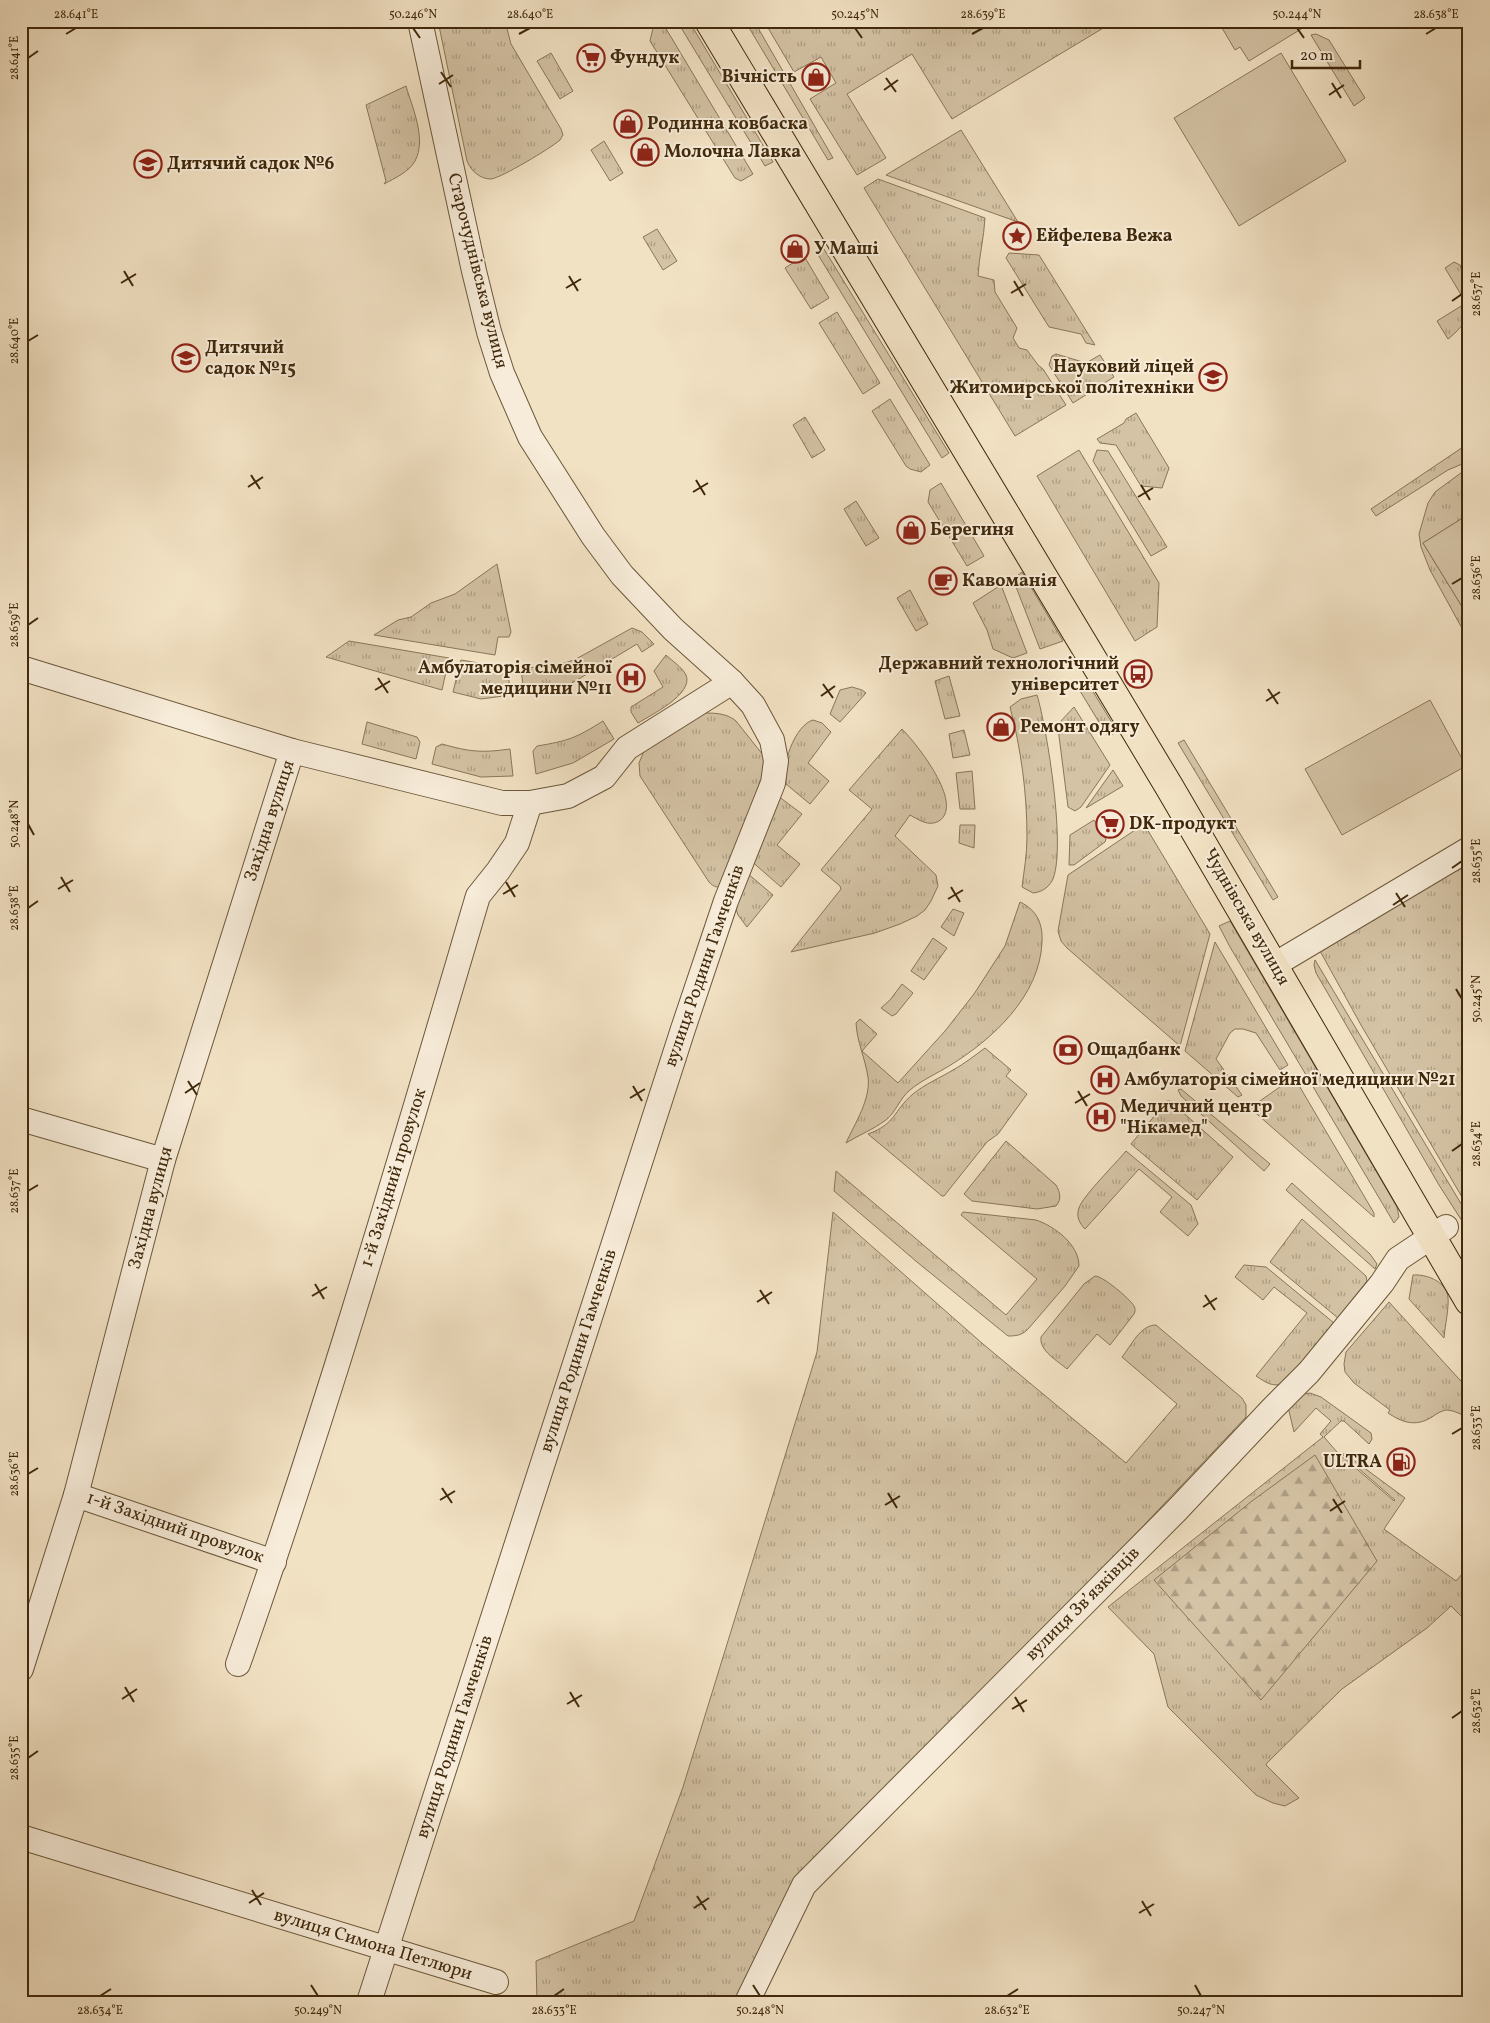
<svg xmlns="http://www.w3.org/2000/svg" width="1490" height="2023" font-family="Vollkorn,serif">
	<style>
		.grass { fill: url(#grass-tufts); stroke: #8a7658 }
		.forest { fill: url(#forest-firs); stroke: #8a7658 }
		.garden { fill: #d4c3a5; stroke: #8a7658 }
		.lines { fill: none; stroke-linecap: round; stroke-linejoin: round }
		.street-casing { stroke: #6c5739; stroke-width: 26 }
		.primary-casing { stroke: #40290b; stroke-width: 30 }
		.street { stroke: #f7ecd9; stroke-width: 24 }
		.primary { stroke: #f2e2c4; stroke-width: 28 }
		.ticks { fill: none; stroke: #40290b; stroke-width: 2 }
		.labels { text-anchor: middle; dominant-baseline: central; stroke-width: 4; stroke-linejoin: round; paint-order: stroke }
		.poi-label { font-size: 18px; font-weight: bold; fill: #40290b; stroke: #f7ecd9; text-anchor: start }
		.street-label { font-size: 18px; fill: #40290b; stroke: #f7ecd9 }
		.neatline { fill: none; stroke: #40290b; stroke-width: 2 }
		.ticks-label { font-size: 12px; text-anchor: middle; fill: #40290b }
	</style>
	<defs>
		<pattern id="grass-tufts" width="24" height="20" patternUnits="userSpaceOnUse" patternTransform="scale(1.25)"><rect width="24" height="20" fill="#d4c3a5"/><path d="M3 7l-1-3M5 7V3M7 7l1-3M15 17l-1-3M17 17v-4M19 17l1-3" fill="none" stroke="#ad9e85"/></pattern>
		<pattern id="forest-firs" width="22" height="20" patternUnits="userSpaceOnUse" patternTransform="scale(1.25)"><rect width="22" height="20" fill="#d4c3a5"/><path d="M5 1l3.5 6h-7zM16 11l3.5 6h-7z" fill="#ad9e85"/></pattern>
	</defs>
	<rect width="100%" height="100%" fill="#f2e2c4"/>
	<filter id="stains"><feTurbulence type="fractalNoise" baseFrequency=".004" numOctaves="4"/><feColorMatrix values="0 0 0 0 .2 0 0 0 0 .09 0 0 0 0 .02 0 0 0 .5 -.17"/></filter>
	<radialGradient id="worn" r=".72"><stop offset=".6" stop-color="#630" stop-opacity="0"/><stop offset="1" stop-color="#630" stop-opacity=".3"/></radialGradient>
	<g class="grass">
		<path d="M438 21H505L511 44 561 129 563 135 560 140C551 148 501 178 491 179 480 179 471 171 467 161Z"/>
		<polygon points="677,21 689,21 773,162 765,166"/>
		<polygon points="745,21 754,21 833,158 828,160"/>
		<polygon points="764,21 1115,21 952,119 912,54 847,94 886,158 857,175 810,99 836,83 821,57 794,72"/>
		<polygon points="662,22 753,174 741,181 735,178 650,41 653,28"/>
		<polygon points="1316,34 1329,40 1365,98 1354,106 1311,35"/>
		<polygon points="551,53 573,91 560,99 537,61"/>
		<path d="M406 86C412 107 427 139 415 161 409 172 395 178 384 184L386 181 366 105Z"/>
		<polygon points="961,130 1018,222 886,175"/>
		<polygon points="604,141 623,173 610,181 591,150"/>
		<path d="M878 179 985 218C984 238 979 256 978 276L994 280 995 292 1017 328 1013 338 1019 348 1027 350 1038 365 1043 369 1066 405 1015 436 864 188Z"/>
		<polygon points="657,229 677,261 663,270 643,237"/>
		<polygon points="824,249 949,453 942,458 817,253"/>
		<polygon points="1009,253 1039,255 1095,345 1086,343 1081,334 1049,327 1006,258"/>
		<polygon points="804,256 829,298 811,309 785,268"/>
		<path d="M1454 262 1460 265 1462 271C1468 304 1478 315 1448 339L1437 321 1466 303 1445 268Z"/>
		<polygon points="837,312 880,383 863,394 819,323"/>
		<polygon points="1056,354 1086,363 1100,355 1114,377 1073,403 1049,365 1052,356"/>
		<polygon points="890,399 930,465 921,472 910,469 906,466 872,411"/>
		<polygon points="1136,413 1169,468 1162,488 1141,486 1116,445 1100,443 1097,439 1124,423 1126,419"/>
		<polygon points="805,417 825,450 812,458 793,425"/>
		<polygon points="1469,443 1469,461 1448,470 1376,516 1371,509"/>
		<polygon points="1079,450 1159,583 1157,627 1135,641 1037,476"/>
		<polygon points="1097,450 1108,451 1167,547 1151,556 1093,461"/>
		<polygon points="1469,467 1469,514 1423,543 1469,618 1469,641 1430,570 1421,547 1419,534 1428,503 1435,492"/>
		<polygon points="941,483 984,556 967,566 928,502 930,490"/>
		<polygon points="856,501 879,538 866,546 844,509"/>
		<polygon points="497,564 511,632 509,637 498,637 495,655 374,635 398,620 411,617 431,603 455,594"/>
		<polygon points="1022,572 1063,641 1040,649 1013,579"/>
		<polygon points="1001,585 1027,653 1013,658 993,649 987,630 973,603"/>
		<polygon points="910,590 928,624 916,631 897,598"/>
		<polygon points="632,628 642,632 654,644 642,652 637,644 562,689 524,693 521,669 565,663 576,659"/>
		<polygon points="349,641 449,658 442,690 326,657"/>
		<path d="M666 655C672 661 682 667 686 675 694 694 651 715 638 723L631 712V707L663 687 654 671Z"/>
		<polygon points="461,660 507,668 511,695 481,699 453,692"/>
		<polygon points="949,676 960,716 945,719 935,681"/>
		<polygon points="1086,680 1117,731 1108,737 1077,686 1079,683"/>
		<polygon points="852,687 862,690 866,693 840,722 830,714 840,690"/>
		<path d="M1037 695C1047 728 1067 852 1052 881 1047 889 1041 892 1033 893L1022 887C1024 871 1027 854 1027 837 1027 793 1021 749 1010 707L1021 699Z"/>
		<polygon points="1074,707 1110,765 1081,807 1075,811 1068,807 1058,728 1060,722"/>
		<path d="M706 713C717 713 728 714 736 721L763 755 768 770 723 886C717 888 714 887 709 882L640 776 639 763 644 751 700 715Z"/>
		<path d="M813 720 822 723 831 732 808 763 829 781 810 804 786 784C780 767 795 725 813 720Z"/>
		<path d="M603 721 614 739 573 763 536 774 533 751 537 746C568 741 576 738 603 721Z"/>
		<polygon points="367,722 417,737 420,742 416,759 362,744"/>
		<path d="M902 729C916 743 965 804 939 821 929 827 919 820 910 815L895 836 936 875 938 886 931 901 925 910 917 916 900 924 875 933 791 952 841 889 840 886 821 870 872 809 849 790Z"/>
		<polygon points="964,730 970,755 953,758 949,734"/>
		<polygon points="1184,740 1278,897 1273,900 1178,743"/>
		<path d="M442 744C470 752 482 753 510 749L513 776 481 777 432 764 436 747Z"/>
		<polygon points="1113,770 1123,786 1086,808"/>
		<polygon points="972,771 975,809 960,809 956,773"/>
		<polygon points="778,796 802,814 777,845 800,864 781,887 749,859"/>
		<polygon points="1094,820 1106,839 1105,842 1074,865 1069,865 1070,835"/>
		<polygon points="1144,824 1210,934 1180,1046 1067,948 1061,941 1058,931 1068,875"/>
		<polygon points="960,825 975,825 974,848 959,843"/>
		<polygon points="1461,868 1469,869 1469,1209 1361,1025 1320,951 1453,870"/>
		<polygon points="747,873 773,895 747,927 738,915 736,909"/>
		<path d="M1020 902C1037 910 1043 924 1042 942 1040 996 992 1040 949 1066 936 1074 922 1080 910 1090 900 1098 896 1112 886 1120 874 1129 859 1135 846 1143 855 1123 871 1099 868 1077 865 1058 857 1042 856 1023L860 1019 877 1034 862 1051 898 1083 945 1031 974 994 1005 946Z"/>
		<polygon points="953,909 964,913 954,936 941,927"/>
		<polygon points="1230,921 1397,1207 1399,1217 1394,1223 1230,947 1219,926"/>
		<polygon points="933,938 947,948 924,980 911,971"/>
		<polygon points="1215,942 1288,1065 1280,1070 1256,1033 1243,1029 1235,1029 1230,1033 1216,1059 1242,1095 1238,1097 1185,1051"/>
		<polygon points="1315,960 1469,1217 1469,1232 1439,1185 1316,973 1314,965"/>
		<polygon points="902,984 913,993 896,1014 892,1016 881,1008 890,1000"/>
		<path d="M985 1048 1011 1070 1006 1076 1027 1094 998 1134 987 1142 944 1196H942L868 1134C896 1124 893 1111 913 1094 925 1084 940 1078 953 1070 964 1064 974 1056 985 1048Z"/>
		<polygon points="1294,1077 1374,1213 1374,1217 1250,1108"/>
		<polygon points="1181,1089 1270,1164 1264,1171 1181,1096 1178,1090"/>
		<polygon points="1167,1101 1170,1101 1233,1157 1197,1200 1131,1144"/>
		<path d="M1006 1141 1056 1185C1060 1192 1062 1199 1056 1206L1037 1209 972 1201 964 1194Z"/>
		<path d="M1126 1151 1191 1205 1198 1224 1188 1236 1160 1212 1172 1197 1139 1169 1085 1229C1079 1223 1076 1216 1079 1208 1082 1197 1117 1162 1126 1151Z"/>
		<path d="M836 1171 1006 1315 1037 1279 961 1215 963 1212 1036 1220C1054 1226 1079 1244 1079 1266L1065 1286 1029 1328C1023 1335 1017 1336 1008 1336L917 1262 834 1191Z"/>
		<polygon points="1292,1183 1370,1254 1377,1264 1375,1269 1286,1190"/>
		<path d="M833 1212 983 1344 1126 1463 1177 1404 1122 1357C1131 1346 1140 1325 1156 1325L1242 1398 1246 1405V1417L804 1885 747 2002H537L536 1961 634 1921 683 1787 817 1352Z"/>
		<polygon points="1302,1219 1366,1276 1367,1281 1338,1318 1270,1262"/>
		<path d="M1244 1265 1266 1267 1334 1323 1284 1383C1273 1388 1265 1382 1256 1376L1307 1313 1274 1287 1263 1300 1235 1277Z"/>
		<path d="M1413 1275C1426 1274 1446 1281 1448 1297 1449 1309 1445 1325 1444 1338L1409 1299Z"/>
		<path d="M1095 1276C1103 1276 1130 1299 1134 1306 1136 1310 1135 1311 1134 1314L1110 1345 1097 1334 1067 1369C1058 1361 1039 1351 1041 1337L1084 1284Z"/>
		<path d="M1389 1302 1469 1390V1418C1462 1415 1454 1410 1446 1410 1441 1411 1436 1414 1432 1417 1416 1427 1403 1423 1388 1413L1390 1410 1354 1383 1345 1372 1344 1364 1346 1352Z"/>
		<polygon points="1310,1393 1321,1397 1371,1433 1372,1439 1369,1444 1344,1421 1341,1421 1324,1437 1337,1452 1394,1501 1395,1500 1343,1455 1344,1453 1405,1498 1384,1529 1456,1581 1469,1566 1469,1624 1451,1606 1427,1628 1342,1689 1267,1763 1266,1765 1299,1798 1285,1806 1273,1803 1256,1795 1168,1707 1154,1654 1108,1607 1323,1437 1320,1434 1331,1421 1316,1408 1294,1432 1288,1407 1304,1394"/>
	</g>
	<polygon class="forest" points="1315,1455 1377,1561 1261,1700 1154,1580 1252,1501"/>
	<g class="garden">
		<polygon points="1218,21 1303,21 1306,26 1249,61 1240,47 1235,50"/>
		<polygon points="1281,53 1346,161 1239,226 1174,118"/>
		<polygon points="1469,514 1469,618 1423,543"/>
		<polygon points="1430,700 1466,766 1342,835 1305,769"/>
	</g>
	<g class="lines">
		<g class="street-casing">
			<g id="street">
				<polyline points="21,668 292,751 502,803 530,803 568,796 604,777 627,748 732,682"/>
				<polyline points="1274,965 1469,849"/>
				<polyline points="21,1119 163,1160"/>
				<polyline points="76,1495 274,1562"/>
				<path d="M238 1664C327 1411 402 1153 478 896L498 871 517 843 530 803"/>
				<polyline points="21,1669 76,1495 163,1160 292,751"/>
				<polyline points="21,1837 496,1982"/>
				<polyline points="369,2002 683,1029 726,901 773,783 776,761 772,740 753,705 732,682 673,629 622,575 593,536 530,437 502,373 489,332 474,271 420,21"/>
				<polyline points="747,2002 804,1885 1176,1511 1273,1408 1309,1372 1382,1283 1398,1259 1446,1227"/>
			</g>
		</g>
		<g class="primary-casing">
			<polyline id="primary" points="709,21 1170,788 1469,1301"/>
		</g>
		<use href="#street" class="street"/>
		<use href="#primary" class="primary"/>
	</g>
	<path class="ticks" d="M413 28 420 38M855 28 862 38M1297 28 1304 38M66 34 76 28M519 34 530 28M972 34 983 28M1426 34 1436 28M28 58 38 51M441 72 451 87M886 78 896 92M1332 83 1341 98M439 84 453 75M884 90 898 80M1329 95 1344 85M124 271 133 286M569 276 578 291M1014 281 1023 296M121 283 136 274M566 288 581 279M1011 293 1026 284M1452 301 1462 294M28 341 38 335M251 475 260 489M696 480 705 495M1141 485 1150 500M248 487 263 477M693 492 708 483M1138 497 1153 488M1452 584 1462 578M28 625 38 618M378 678 388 693M823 684 833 698M1268 689 1278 704M375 690 390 681M821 696 835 686M1266 701 1280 692M28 824 34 835M1452 868 1462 861M61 877 70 892M506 882 515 897M951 887 960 902M58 889 73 880M1396 893 1405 907M503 894 518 885M948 899 963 890M1393 905 1408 895M28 908 38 901M1456 989 1462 999M188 1081 197 1095M633 1086 642 1101M1078 1091 1087 1106M185 1093 200 1083M630 1098 645 1089M1075 1103 1090 1094M1452 1151 1462 1144M28 1191 38 1185M315 1284 324 1299M760 1290 769 1304M1205 1295 1215 1310M312 1296 327 1287M757 1302 772 1292M1203 1307 1217 1298M1452 1434 1462 1428M28 1474 38 1468M442 1488 452 1503M888 1493 897 1508M1333 1499 1342 1513M440 1500 455 1491M885 1505 900 1496M1330 1511 1345 1501M125 1687 134 1702M570 1692 579 1707M1015 1697 1024 1712M122 1699 137 1689M567 1704 582 1695M1012 1709 1027 1700M1452 1718 1462 1711M28 1758 38 1751M252 1890 261 1905M697 1896 706 1910M1142 1901 1151 1916M249 1903 264 1893M694 1908 709 1898M1139 1913 1154 1904M311 1985 318 1996M753 1985 760 1996M1195 1985 1201 1996M100 1996 111 1989M554 1996 564 1989M1007 1996 1018 1989"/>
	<defs>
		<g id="supermarket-ring" transform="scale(1.4375)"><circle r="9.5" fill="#f7ecd9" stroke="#8f2418" stroke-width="1.5"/><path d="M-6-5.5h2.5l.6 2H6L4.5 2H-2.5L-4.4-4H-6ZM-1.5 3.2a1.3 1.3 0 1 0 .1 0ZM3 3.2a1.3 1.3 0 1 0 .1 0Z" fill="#8f2418"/></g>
		<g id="shop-ring" transform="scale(1.4375)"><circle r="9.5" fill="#f7ecd9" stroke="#8f2418" stroke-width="1.5"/><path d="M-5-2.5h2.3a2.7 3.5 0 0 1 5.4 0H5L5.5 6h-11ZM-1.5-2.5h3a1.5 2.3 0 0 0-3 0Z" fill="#8f2418"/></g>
		<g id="school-ring" transform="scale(1.4375)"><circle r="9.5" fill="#f7ecd9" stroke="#8f2418" stroke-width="1.5"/><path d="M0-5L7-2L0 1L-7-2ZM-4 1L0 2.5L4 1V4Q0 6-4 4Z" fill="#8f2418"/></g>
		<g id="sight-ring" transform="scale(1.4375)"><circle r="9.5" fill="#f7ecd9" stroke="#8f2418" stroke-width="1.5"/><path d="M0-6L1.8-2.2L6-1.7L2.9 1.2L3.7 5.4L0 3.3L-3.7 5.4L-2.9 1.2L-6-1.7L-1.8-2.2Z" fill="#8f2418"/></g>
		<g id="cafe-ring" transform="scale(1.4375)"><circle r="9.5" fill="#f7ecd9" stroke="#8f2418" stroke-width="1.5"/><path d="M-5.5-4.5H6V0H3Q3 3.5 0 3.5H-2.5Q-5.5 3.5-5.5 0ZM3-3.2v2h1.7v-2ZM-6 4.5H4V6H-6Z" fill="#8f2418"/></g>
		<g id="bus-ring" transform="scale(1.4375)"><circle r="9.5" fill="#f7ecd9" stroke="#8f2418" stroke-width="1.5"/><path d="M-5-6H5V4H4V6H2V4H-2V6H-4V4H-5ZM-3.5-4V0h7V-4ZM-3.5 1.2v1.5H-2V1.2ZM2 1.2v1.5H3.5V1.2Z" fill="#8f2418"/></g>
		<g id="hospital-ring" transform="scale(1.4375)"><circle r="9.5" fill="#f7ecd9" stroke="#8f2418" stroke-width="1.5"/><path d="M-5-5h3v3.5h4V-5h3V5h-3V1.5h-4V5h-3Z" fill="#8f2418"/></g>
		<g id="bank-ring" transform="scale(1.4375)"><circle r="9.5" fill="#f7ecd9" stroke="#8f2418" stroke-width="1.5"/><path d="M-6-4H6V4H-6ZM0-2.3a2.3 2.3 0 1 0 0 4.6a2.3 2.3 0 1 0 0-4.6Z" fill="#8f2418"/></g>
		<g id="fuel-ring" transform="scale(1.4375)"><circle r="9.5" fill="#f7ecd9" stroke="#8f2418" stroke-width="1.5"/><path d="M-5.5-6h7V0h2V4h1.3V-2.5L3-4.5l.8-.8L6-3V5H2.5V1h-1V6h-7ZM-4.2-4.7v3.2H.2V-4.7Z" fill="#8f2418"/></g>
	</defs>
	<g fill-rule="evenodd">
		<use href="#supermarket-ring" x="591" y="58"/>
		<use href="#shop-ring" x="816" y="77"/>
		<use href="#shop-ring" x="628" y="124"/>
		<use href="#shop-ring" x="645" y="152"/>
		<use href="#school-ring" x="148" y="164"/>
		<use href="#sight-ring" x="1017" y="236"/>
		<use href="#shop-ring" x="795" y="249"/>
		<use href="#school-ring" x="186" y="358"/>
		<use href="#school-ring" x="1213" y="377"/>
		<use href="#shop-ring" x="911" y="530"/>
		<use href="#cafe-ring" x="943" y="581"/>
		<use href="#bus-ring" x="1138" y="674"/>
		<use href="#hospital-ring" x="631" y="678"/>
		<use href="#shop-ring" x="1001" y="727"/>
		<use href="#supermarket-ring" x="1110" y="824"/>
		<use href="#bank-ring" x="1068" y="1050"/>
		<use href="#hospital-ring" x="1105" y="1080"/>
		<use href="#hospital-ring" x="1101" y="1117"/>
		<use href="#fuel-ring" x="1401" y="1462"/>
	</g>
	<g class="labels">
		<g class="poi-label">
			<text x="610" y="58">Фундук</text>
			<text x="797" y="77" text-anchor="end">Вічність</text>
			<text x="647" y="124">Родинна ковбаска</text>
			<text x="664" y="152">Молочна Лавка</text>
			<text x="167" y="164">Дитячий садок №6</text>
			<text x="1036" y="236">Ейфелева Вежа</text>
			<text x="814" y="249">У Маші</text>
			<text x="205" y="348">Дитячий<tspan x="205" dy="21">садок №15</tspan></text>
			<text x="1194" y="367" text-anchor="end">Науковий ліцей<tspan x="1194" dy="21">Житомирської політехніки</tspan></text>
			<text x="930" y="530">Берегиня</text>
			<text x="962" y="581">Кавоманія</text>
			<text x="1119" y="664" text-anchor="end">Державний технологiчний<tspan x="1119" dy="21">університет</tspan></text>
			<text x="612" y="668" text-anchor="end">Амбулаторія сімейної<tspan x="612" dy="21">медицини №11</tspan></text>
			<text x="1020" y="727">Ремонт одягу</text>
			<text x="1129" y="824">DK-продукт</text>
			<text x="1087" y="1050">Ощадбанк</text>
			<text x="1124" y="1080">Амбулаторія сімейної медицини №21</text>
			<text x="1120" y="1107">Медичний центр<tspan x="1120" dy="21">"Нікамед"</tspan></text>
			<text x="1382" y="1462" text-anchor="end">ULTRA</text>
		</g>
		<g class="street-label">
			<text transform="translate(477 271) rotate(76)">Старочуднівська вулиця</text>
			<text transform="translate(270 821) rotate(-72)">Західна вулиця</text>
			<text transform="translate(1246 917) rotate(60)">Чуднівська вулиця</text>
			<text transform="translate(705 966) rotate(-71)">вулиця Родини Гамченків</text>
			<text transform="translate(394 1178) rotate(-73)">1-й Західний провулок</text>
			<text transform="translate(151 1208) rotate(-75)">Західна вулиця</text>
			<text transform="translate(579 1351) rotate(-72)">вулиця Родини Гамченків</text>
			<text transform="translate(175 1528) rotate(19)">1-й Західний провулок</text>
			<text transform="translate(1083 1604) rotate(-45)">вулиця Звʼязківців</text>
			<text transform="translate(455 1737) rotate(-72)">вулиця Родини Гамченків</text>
			<text transform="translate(373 1945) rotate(17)">вулиця Симона Петлюри</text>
		</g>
	</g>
	<rect width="1490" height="2023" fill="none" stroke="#f2e2c4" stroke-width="55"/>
	<path d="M1292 60v8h68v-8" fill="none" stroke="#40290b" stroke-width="2.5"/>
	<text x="1300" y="60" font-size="15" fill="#40290b" stroke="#f7ecd9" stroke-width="4" paint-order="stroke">20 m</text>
	<rect x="28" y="28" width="1434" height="1968" class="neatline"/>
	<g class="ticks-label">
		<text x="76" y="18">28.641°E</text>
		<text x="413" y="18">50.246°N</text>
		<text x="530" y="18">28.640°E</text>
		<text x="855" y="18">50.245°N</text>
		<text x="983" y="18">28.639°E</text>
		<text x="1297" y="18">50.244°N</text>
		<text x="1436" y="18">28.638°E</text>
		<text transform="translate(14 58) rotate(-90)" y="4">28.641°E</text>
		<text transform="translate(1476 294) rotate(-90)" y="4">28.637°E</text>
		<text transform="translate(14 341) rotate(-90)" y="4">28.640°E</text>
		<text transform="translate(1476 578) rotate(-90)" y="4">28.636°E</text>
		<text transform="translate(14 625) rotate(-90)" y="4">28.639°E</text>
		<text transform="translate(14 824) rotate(-90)" y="4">50.248°N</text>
		<text transform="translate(1476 861) rotate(-90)" y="4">28.635°E</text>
		<text transform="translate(14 908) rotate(-90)" y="4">28.638°E</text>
		<text transform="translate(1476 999) rotate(-90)" y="4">50.245°N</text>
		<text transform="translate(1476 1144) rotate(-90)" y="4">28.634°E</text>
		<text transform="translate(14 1191) rotate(-90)" y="4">28.637°E</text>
		<text transform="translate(1476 1428) rotate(-90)" y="4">28.633°E</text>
		<text transform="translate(14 1474) rotate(-90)" y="4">28.636°E</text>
		<text transform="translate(1476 1711) rotate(-90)" y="4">28.632°E</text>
		<text transform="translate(14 1758) rotate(-90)" y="4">28.635°E</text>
		<text x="100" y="2014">28.634°E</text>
		<text x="318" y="2014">50.249°N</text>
		<text x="554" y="2014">28.633°E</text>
		<text x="760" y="2014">50.248°N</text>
		<text x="1007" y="2014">28.632°E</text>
		<text x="1201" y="2014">50.247°N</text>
	</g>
	<rect width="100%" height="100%" filter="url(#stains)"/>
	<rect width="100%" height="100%" fill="url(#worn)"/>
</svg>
